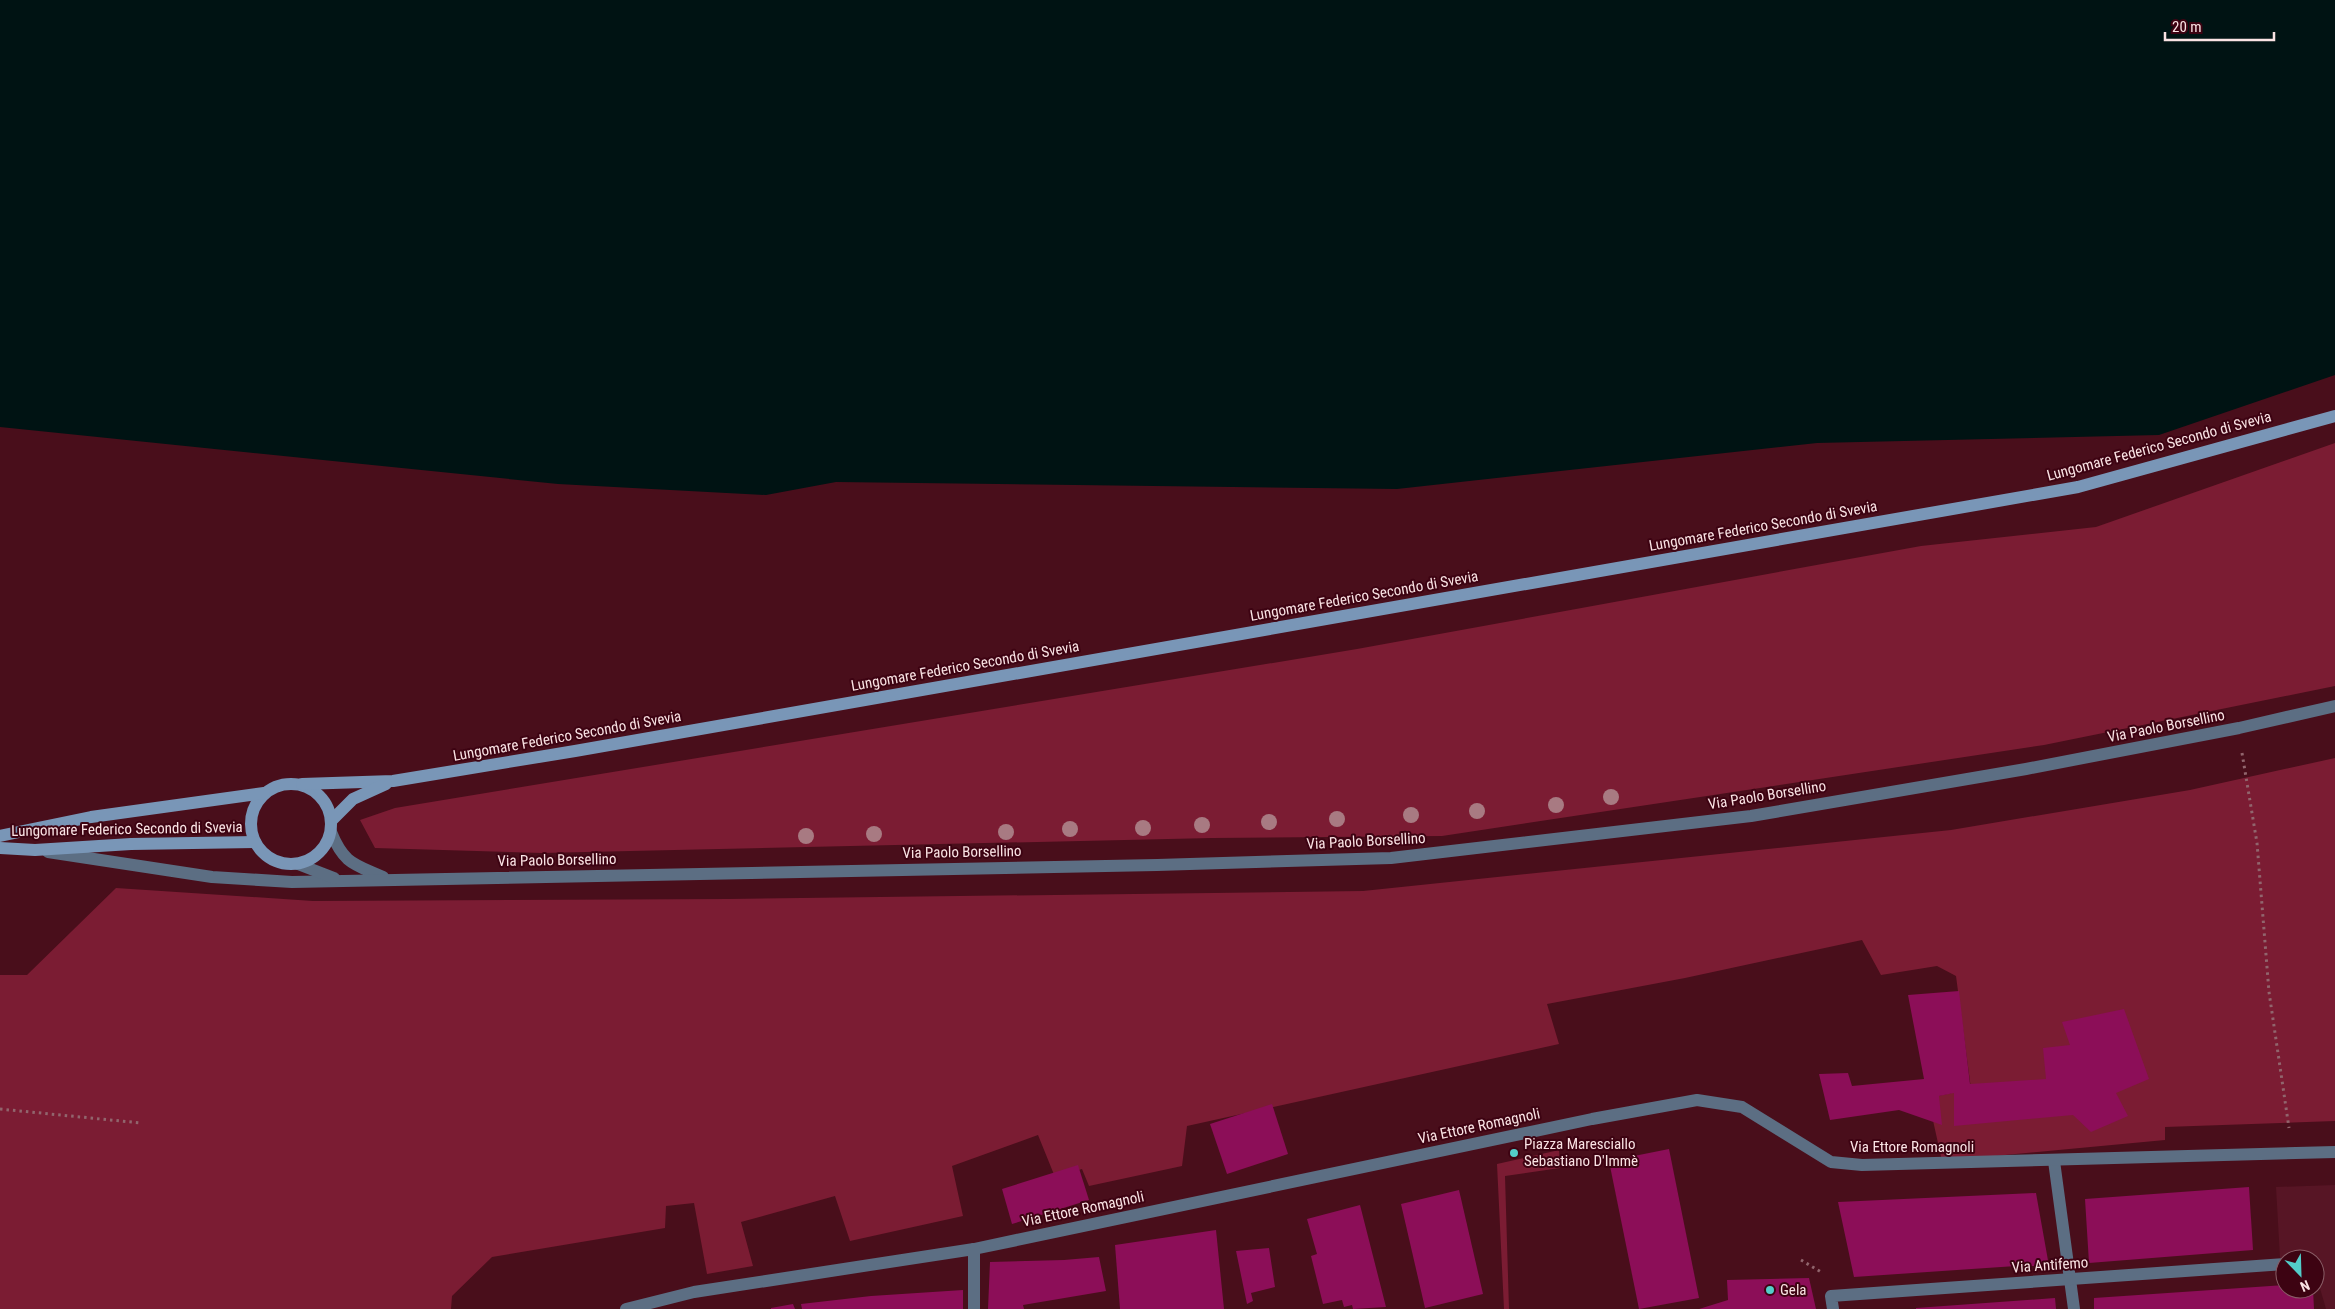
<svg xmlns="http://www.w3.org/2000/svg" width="2335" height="1309" font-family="'Roboto Condensed',sans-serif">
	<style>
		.built { fill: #571525 }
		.green { fill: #7b1c33 }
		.water { fill: #001313 }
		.building { fill: #8c0e58 }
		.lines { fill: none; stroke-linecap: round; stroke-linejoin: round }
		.path { stroke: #91656d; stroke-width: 3; stroke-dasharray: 2.5 4; stroke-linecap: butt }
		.street { stroke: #5c6e83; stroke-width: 12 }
		.secondary { stroke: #7996b7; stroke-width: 12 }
		.tree { fill: #a87a82 }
		.poi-dot { fill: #53cdc9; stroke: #3d0312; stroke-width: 2 }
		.labels { text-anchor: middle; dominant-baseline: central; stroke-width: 4; stroke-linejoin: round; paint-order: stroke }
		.street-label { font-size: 15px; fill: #fae3e4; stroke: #3d0312 }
		.poi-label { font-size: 15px; fill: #fae3e4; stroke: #3d0312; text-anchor: start }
	</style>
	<rect width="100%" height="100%" fill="#490e1b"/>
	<polygon class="built" points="2335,1185 2335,1309 2326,1309 2315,1271 2315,1259 2312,1259 2310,1256 2280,1258 2276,1187"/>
	<g class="green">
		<polygon points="2335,443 2335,686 2044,745 1442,836 1212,838 542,853 375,848 360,820 395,808 1357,649 1921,546 2096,527"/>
		<polygon points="2335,758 2335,1121 2165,1127 2165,1140 1942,1161 1928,1098 1971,1089 1956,976 1937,966 1881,975 1862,940 1685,978 1547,1004 1559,1044 1187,1126 1182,1166 1089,1186 1082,1169 1055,1177 1038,1135 952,1166 963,1216 850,1241 835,1196 741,1222 753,1266 707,1274 694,1203 666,1206 665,1228 492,1257 452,1296 451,1309 0,1309 0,975 27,975 116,888 313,901 729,899 1363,891 1951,830 2190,790"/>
		<polygon points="1559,1150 1560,1168 1505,1176 1509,1309 1504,1309 1497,1164"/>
	</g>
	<polygon class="water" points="0,0 2335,0 2335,375 2159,435 1817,443 1397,489 836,482 766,495 558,484 0,427"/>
	<g class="building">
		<polygon points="1959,991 1970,1084 2046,1079 2043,1048 2070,1045 2062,1022 2124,1009 2149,1079 2116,1093 2128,1116 2091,1132 2073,1115 1954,1126 1954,1093 1939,1096 1942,1125 1899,1110 1830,1120 1819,1074 1848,1073 1852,1086 1924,1079 1908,995"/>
		<polygon points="1272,1104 1288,1154 1227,1174 1210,1124"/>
		<polygon points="1669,1149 1699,1298 1639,1309 1609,1161"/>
		<polygon points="1078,1165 1089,1200 1012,1224 1002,1189"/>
		<polygon points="2249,1187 2253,1250 2089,1263 2085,1199"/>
		<polygon points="1459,1190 1483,1294 1425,1308 1401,1204"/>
		<polygon points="2036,1193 2049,1266 2016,1266 1854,1277 1838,1202"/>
		<polygon points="1360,1205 1386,1307 1353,1309 1352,1305 1344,1307 1342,1300 1323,1304 1311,1256 1317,1254 1307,1219"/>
		<polygon points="1216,1230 1224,1309 1120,1309 1115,1245"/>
		<polygon points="1269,1248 1275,1287 1251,1293 1253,1301 1247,1304 1236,1251"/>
		<polygon points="1099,1257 1106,1291 1023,1305 1024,1309 988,1309 990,1262 1064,1260"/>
		<polygon points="1809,1278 1816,1309 1699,1309 1728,1300 1727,1280"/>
		<polygon points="2285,1285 2285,1289 2313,1289 2314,1309 2094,1309 2094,1298"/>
		<polygon points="963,1290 963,1309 802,1309 801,1304 871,1296"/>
		<polygon points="2055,1298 2056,1309 1916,1309 1916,1308"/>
		<polygon points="793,1304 795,1309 771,1309 771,1308"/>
	</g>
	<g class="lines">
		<g class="path">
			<polyline points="2242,753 2257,843 2269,992 2289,1128"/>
			<polyline points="0,1109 141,1123"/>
			<polyline points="1801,1260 1821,1272"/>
		</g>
		<g class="street">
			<path d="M331 832C344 864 354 864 383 877"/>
			<polyline points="48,852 212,877 292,882 1157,865 1391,858 1751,816 2026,769 2239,728 2335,706"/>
			<polyline points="298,864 334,878"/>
			<polyline points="2054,1161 2074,1309"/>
			<polyline points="626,1309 694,1292 974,1249 1592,1119 1697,1100 1742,1107 1831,1162 1862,1165 2335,1152"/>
			<polyline points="974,1309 974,1249"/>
			<polyline points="1833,1309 1831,1296 2285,1264"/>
		</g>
		<g class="secondary">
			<circle cx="291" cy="824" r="40"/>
			<polyline points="302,784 393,781 575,751 2078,487 2335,416"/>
			<polyline points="332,820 353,799 386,784"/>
			<polyline points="0,836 91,817 264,793"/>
			<polyline points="0,848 35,850 131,844 255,842"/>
		</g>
	</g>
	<g class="tree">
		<circle cx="1611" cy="797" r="8"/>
		<circle cx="1556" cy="805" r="8"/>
		<circle cx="1477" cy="811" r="8"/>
		<circle cx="1411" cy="815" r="8"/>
		<circle cx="1337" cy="819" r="8"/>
		<circle cx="1269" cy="822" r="8"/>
		<circle cx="1202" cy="825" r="8"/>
		<circle cx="1143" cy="828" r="8"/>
		<circle cx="1070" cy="829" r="8"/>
		<circle cx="1006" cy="832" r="8"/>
		<circle cx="874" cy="834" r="8"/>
		<circle cx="806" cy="836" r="8"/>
	</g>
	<g class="poi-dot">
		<circle cx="1514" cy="1153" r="5"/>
		<circle cx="1770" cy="1290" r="5"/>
	</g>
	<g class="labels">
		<g class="street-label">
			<text transform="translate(2159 446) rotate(-15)">Lungomare Federico Secondo di Svevia</text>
			<text transform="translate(1763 526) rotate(-10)">Lungomare Federico Secondo di Svevia</text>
			<text transform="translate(1364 596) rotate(-10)">Lungomare Federico Secondo di Svevia</text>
			<text transform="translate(965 666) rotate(-10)">Lungomare Federico Secondo di Svevia</text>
			<text transform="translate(2166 726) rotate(-11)">Via Paolo Borsellino</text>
			<text transform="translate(567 736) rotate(-10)">Lungomare Federico Secondo di Svevia</text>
			<text transform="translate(1767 795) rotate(-9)">Via Paolo Borsellino</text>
			<text transform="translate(127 829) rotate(-1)">Lungomare Federico Secondo di Svevia</text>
			<text transform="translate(1366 841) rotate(-3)">Via Paolo Borsellino</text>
			<text transform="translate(962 852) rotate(-1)">Via Paolo Borsellino</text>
			<text transform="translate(557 860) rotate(-1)">Via Paolo Borsellino</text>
			<text transform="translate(1479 1126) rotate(-12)">Via Ettore Romagnoli</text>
			<text x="1912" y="1147">Via Ettore Romagnoli</text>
			<text transform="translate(1083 1209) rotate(-12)">Via Ettore Romagnoli</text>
			<text transform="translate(2050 1265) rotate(-4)">Via Antifemo</text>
		</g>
		<g class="poi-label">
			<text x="1524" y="1144">Piazza Maresciallo<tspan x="1524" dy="17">Sebastiano D'Immè</tspan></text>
			<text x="1780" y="1290">Gela</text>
		</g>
	</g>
	<g transform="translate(2300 1274) rotate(157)"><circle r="24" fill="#3d0312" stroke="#895d66"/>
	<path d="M0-4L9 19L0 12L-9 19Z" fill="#53cdc9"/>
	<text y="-8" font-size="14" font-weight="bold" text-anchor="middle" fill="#fae3e4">N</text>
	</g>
	<path d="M2165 32v8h109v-8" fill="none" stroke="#fae3e4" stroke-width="2.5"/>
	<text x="2172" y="32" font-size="15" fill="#fae3e4" stroke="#3d0312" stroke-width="4" paint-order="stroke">20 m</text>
</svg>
